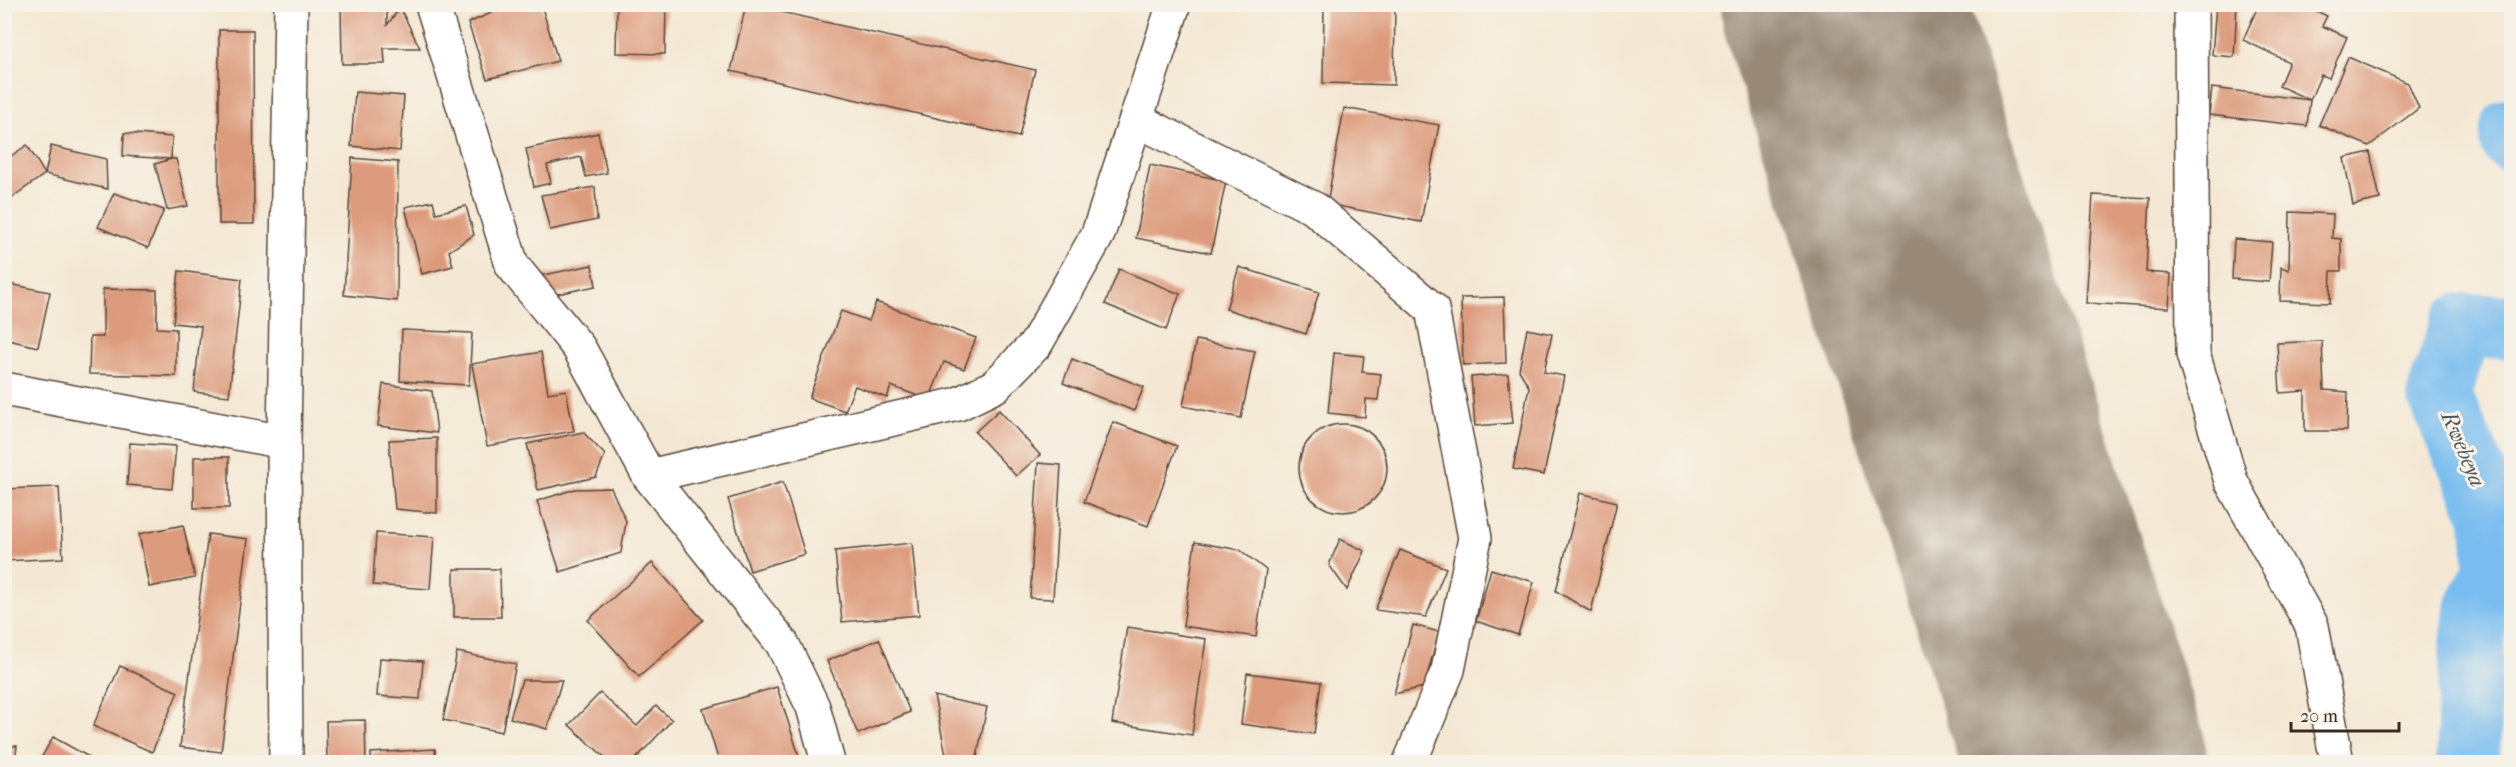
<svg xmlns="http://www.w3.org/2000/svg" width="2516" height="767" font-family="'IM FELL French Canon',serif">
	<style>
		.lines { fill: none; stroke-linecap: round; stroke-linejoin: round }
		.river { stroke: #79bdf0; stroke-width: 64 }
		.runway { stroke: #988979; stroke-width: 242 }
		.building { fill: #dd9b7d }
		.street-casing { stroke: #574639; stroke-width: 36 }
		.primary-casing { stroke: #574639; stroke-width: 36 }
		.street { stroke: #fff; stroke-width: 33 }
		.primary { stroke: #fff; stroke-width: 33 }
		.labels { text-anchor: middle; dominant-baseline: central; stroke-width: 6; stroke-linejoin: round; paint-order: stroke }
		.water-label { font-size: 22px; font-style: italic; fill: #4e565d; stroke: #f7f3e8 }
	</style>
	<rect width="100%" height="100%" fill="#f7f3e8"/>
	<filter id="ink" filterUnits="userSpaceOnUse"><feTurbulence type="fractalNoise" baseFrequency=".0167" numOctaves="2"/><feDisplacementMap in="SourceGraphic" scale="12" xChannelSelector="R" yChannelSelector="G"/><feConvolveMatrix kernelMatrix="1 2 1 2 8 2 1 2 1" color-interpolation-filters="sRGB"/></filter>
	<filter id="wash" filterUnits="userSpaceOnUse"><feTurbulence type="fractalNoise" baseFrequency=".008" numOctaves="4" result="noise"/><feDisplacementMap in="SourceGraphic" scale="24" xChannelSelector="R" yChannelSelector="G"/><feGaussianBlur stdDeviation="1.35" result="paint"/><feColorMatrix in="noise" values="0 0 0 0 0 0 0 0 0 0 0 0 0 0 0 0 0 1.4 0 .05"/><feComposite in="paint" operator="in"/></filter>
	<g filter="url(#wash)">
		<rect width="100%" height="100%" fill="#f4e8d4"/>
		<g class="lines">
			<g class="river">
				<polyline points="2512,129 2512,140"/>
				<polyline points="2468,762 2471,655 2476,611 2496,571 2493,517 2439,394 2462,325 2512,327"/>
			</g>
			<polyline class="runway" points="1842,4 2086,762"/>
		</g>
		<g id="blocks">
			<g class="building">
				<polygon points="341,4 387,4 387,25 400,8 420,48 384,48 385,64 342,64"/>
				<polygon points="512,4 541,4 558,61 487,79 468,23"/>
				<polygon points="617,4 666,4 665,54 616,53"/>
				<polygon points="746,4 1035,70 1019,137 731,71"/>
				<polygon points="1324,4 1395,4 1394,85 1323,83"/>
				<polygon points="2259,4 2302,4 2327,16 2322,26 2347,37 2329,78 2321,75 2310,100 2279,86 2289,62 2243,40"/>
				<polygon points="2216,5 2237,5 2234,57 2212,55"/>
				<polygon points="219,30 253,30 254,224 219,224"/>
				<polygon points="2348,57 2408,83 2419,108 2369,146 2319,125"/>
				<polygon points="2212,88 2310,100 2307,126 2209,115"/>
				<polygon points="355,92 404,96 400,151 351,146"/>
				<polygon points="1344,108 1439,125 1421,222 1327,204"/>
				<polygon points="124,133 172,137 171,159 123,156"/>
				<polygon points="598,133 607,173 586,177 581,157 547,165 551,183 534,187 526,149"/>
				<polygon points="27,145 45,174 4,203 4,161"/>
				<polygon points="51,146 106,159 107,189 45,174"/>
				<polygon points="2370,152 2380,199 2353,205 2344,158"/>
				<polygon points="352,158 398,162 397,301 344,295"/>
				<polygon points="171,159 176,159 188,206 167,210 155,164"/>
				<polygon points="1150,165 1226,181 1211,253 1136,238"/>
				<polygon points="595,187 597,220 550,230 541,195"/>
				<polygon points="114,193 164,210 148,248 98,227"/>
				<polygon points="2093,195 2150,198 2146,272 2171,274 2169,308 2086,303"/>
				<polygon points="433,201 436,213 466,206 474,235 449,251 453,266 422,274 405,207"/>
				<polygon points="2290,212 2333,214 2332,238 2341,239 2341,271 2331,271 2330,303 2280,301 2281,267 2289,270"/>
				<polygon points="2234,239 2272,242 2269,282 2232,279"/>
				<polygon points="592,265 596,286 543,297 539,276"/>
				<polygon points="1239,267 1319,292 1306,334 1226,309"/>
				<polygon points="1119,269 1180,294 1166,330 1105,304"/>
				<polygon points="179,271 242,279 229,396 194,392 201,326 173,323"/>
				<polygon points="4,283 50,292 38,347 4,339"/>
				<polygon points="103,289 157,290 157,328 176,329 176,376 89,374 90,337 103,337"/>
				<polygon points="1504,297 1506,363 1463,365 1461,298"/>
				<polygon points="876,302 976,338 964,369 944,362 929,400 891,386 887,398 855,386 845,411 809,398 841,311 869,321"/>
				<polygon points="1527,329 1552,334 1544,372 1564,376 1544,475 1513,469 1529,387 1519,370"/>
				<polygon points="402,330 472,333 469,385 400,381"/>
				<polygon points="1196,340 1255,351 1241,418 1183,406"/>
				<polygon points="2322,341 2324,390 2348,392 2347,431 2305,431 2305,391 2280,393 2277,343"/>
				<polygon points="541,352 548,393 566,390 574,431 487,446 472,364"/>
				<polygon points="1334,353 1364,356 1362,372 1381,374 1378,400 1366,399 1365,417 1328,413"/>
				<polygon points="1072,359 1144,387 1134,411 1063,383"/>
				<polygon points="1508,374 1513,423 1475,426 1471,377"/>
				<polygon points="383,384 432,391 437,433 378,426"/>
				<polygon points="999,410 1040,455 1016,476 975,432"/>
				<polygon points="1113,422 1177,446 1148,526 1084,502"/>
				<circle cx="1343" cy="468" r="44"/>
				<polygon points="583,432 605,455 596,477 538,490 527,444"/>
				<polygon points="437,438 437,513 395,509 389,440"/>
				<polygon points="130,443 176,446 172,489 127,485"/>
				<rect x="194" y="457" width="35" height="51"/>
				<polygon points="1038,463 1061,465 1053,599 1030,598"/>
				<polygon points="783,482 805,554 750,571 728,499"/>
				<polygon points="59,487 63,558 4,561 4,489"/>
				<polygon points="611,488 626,521 621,553 560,572 537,501 575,489"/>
				<polygon points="1580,493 1617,502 1591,612 1556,591"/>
				<polygon points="183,525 195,578 149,587 139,534"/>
				<polygon points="376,533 434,537 430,589 373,585"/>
				<polygon points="208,534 248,539 221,752 180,747"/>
				<polygon points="1340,539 1365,551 1347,590 1329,565"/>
				<polygon points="1195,542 1240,550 1266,570 1256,637 1183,626"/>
				<polygon points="912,543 919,615 842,622 835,551"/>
				<polygon points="1400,550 1446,568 1426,617 1375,610"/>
				<polygon points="652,563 703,620 639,677 588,620"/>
				<polygon points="454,569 500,569 501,617 454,617"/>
				<polygon points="1491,569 1534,582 1518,635 1476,621"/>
				<polygon points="1413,625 1439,632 1424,687 1394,694"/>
				<polygon points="1127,627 1206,639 1192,735 1112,723"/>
				<polygon points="879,639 910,712 858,734 827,661"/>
				<polygon points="457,652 516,664 502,732 443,720"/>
				<polygon points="380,658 423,661 420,699 377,696"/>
				<polygon points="120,666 178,692 152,752 93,726"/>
				<polygon points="1247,673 1321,682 1314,734 1241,724"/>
				<polygon points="522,680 562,680 547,729 510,718"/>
				<polygon points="777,687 801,762 719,762 703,709"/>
				<polygon points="600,693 637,726 656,706 672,720 633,762 610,762 569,725"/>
				<polygon points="934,696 987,707 976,762 947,760"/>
				<polygon points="365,720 366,762 327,762 326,721"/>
				<polygon points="53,737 89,757 86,762 39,762"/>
				<polygon points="4,745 17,746 15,762 4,762"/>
				<polygon points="435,749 436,762 371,762 371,753"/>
			</g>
		</g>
	</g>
	<g filter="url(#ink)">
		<use href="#blocks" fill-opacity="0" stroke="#574639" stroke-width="1.5"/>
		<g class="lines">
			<g class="street-casing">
				<g id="street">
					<polyline points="432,4 512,265 579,348 649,476 782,643 813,707 828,762"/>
					<polyline points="2191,4 2193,354 2231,481 2312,626 2337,762"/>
					<polyline points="1137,120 1315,209 1432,309 1475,538 1448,670 1410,762"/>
					<polyline points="4,389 284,442"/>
					<polyline points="649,476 958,404 995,386 1036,344 1098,234 1174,4"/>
				</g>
			</g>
			<g class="primary-casing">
				<polyline id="primary" points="286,762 284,442 291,4"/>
			</g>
			<use href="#street" class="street"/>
			<use href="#primary" class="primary"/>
		</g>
	</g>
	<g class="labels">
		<g class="water-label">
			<text transform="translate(2463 449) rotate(67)">Rwebeya</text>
		</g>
	</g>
	<rect width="2516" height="767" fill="none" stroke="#f7f3e8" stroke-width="24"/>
	<path d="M2291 722v9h108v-9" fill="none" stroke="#3b2a1e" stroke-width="3"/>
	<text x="2300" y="722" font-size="18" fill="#3b2a1e" stroke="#f7f3e8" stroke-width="4.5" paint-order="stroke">20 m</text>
</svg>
